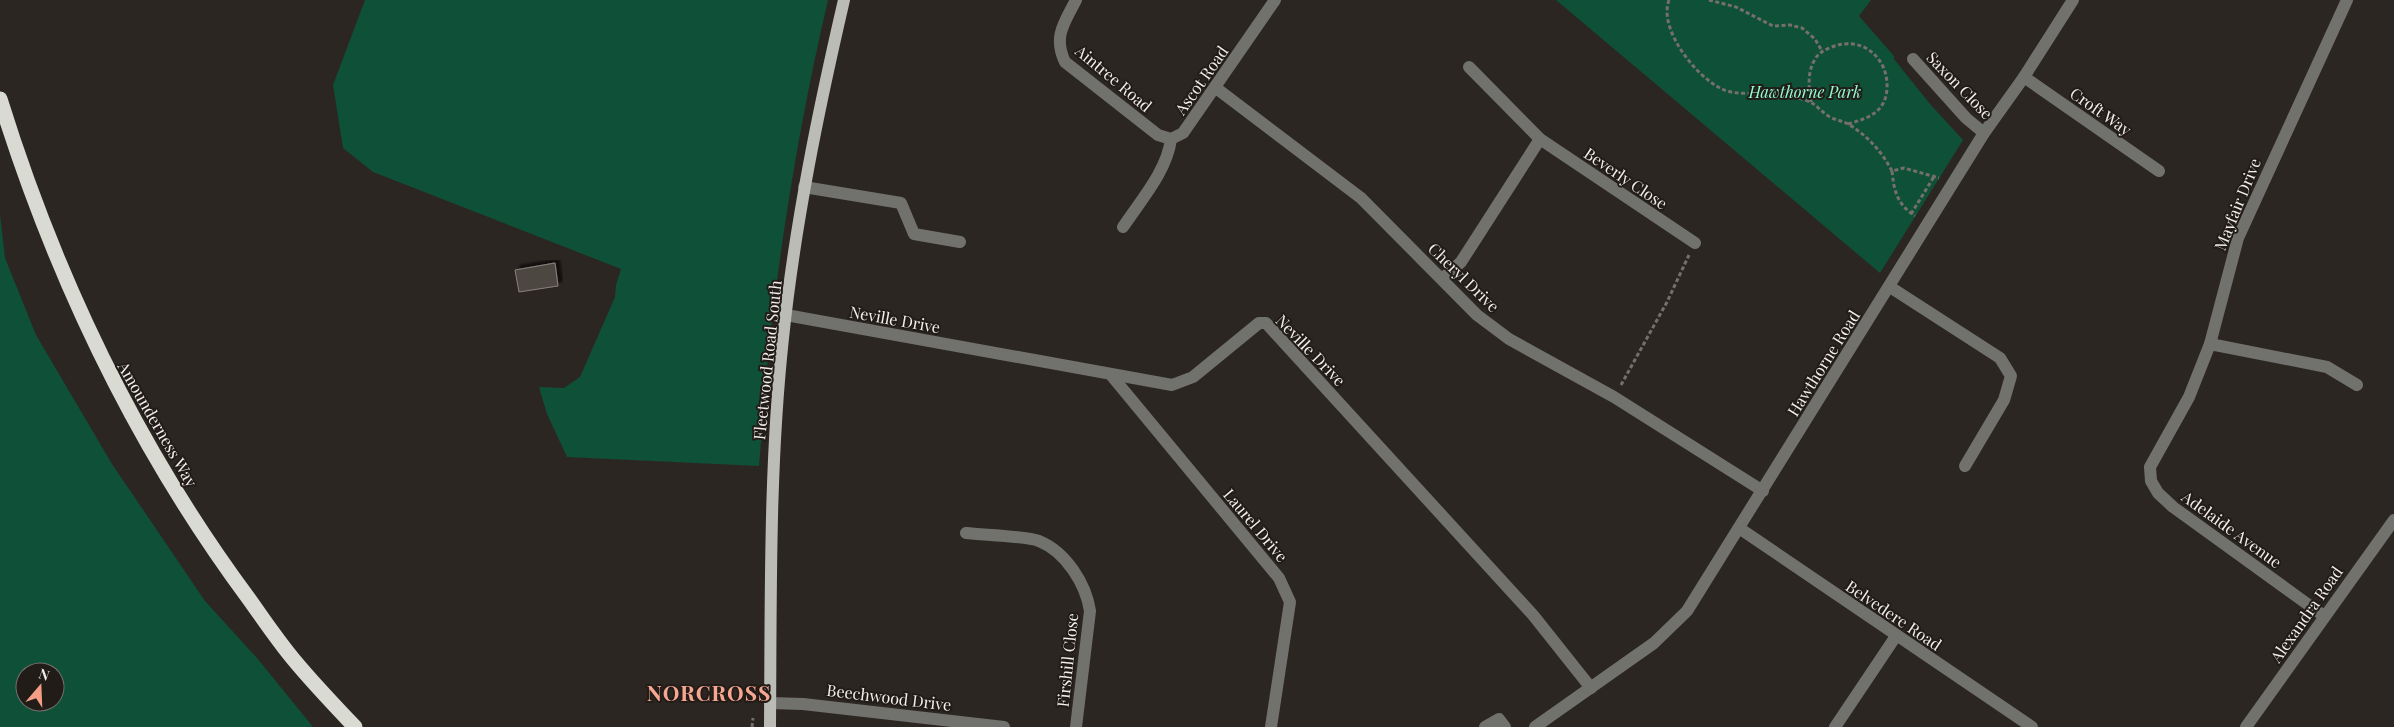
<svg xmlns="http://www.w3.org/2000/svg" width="2394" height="727" font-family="'Playfair Display',serif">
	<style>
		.green { fill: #0f5038; fill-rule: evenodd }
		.building { fill: #4e4743; stroke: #89817c; filter: url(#shadow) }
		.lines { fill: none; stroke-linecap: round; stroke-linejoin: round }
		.path { stroke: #75706c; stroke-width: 3; stroke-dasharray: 4 2.5; stroke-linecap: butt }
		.minor { stroke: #71726e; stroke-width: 12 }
		.major { stroke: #bbbcb5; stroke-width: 12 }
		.highway { stroke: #d9dad2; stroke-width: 15 }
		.labels { text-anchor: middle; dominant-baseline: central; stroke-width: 4; stroke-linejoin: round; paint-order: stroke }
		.street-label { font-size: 16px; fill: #f2eeeb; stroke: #221c19 }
		.park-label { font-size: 16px; font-style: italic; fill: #90fecd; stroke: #221c19 }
		.district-label { font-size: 21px; font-weight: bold; letter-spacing: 1px; fill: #f7a791; stroke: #221c19 }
	</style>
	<defs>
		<filter id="shadow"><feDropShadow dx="4.5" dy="-4.5" stdDeviation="1" flood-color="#0009"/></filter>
	</defs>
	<rect width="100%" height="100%" fill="#2c2622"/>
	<g class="green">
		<path d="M365 0H828C802 111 783 224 770 337 765 380 763 423 759 466L567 457 547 414 539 387 564 388 580 377 615 297 616 285 621 269 373 172 343 148 333 85Z"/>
		<polygon points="1556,0 1871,0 1859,16 1894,56 1894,59 1930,104 1963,140 1880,273"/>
		<path d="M0 214 5 258 36 335 112 464 205 601 257 658 313 727H0ZM25 672H55V702H25Z"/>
	</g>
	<polygon class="building" points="555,263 558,286 519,292 515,270"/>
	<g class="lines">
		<g class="path">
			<path d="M1669 0C1658 29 1696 77 1722 89 1739 97 1760 91 1779 94 1789 96 1803 98 1812 103 1818 107 1823 113 1830 117 1836 120 1842 121 1848 124 1867 135 1882 152 1892 171L1904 168 1939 178"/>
			<polyline points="1709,0 1736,7 1773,26 1790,25 1802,28 1815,39 1822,51"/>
			<path d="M1811 102C1809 88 1807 74 1814 61 1818 53 1824 50 1832 47 1862 35 1889 58 1887 89 1885 113 1868 118 1848 124"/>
			<path d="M1892 171C1894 191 1897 204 1915 216"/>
			<polyline points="1911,214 1935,175"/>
			<polyline points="1621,385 1667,302 1689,255"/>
			<polyline points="752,727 753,718"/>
		</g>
		<g class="minor">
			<path d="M1076 0C1064 23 1053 37 1065 62L1158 135 1171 139"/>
			<polyline points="1913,59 1966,118 1984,133"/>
			<polyline points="1469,67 1540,139 1695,243"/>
			<polyline points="2024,77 2159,171"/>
			<polyline points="1216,88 1361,198 1477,315 1509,339 1614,397 1763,491"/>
			<polyline points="804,187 901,203 914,234 960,242"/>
			<path d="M1123 227C1141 200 1167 171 1171 139L1183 133 1275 0"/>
			<polyline points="1442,279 1461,262 1540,139"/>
			<polyline points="1890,287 2000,358 2011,376 2004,400 1965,466"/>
			<polyline points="786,315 1172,385 1193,377 1259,323 1266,323 1533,615 1591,688"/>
			<polyline points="2210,344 2327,367 2357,385"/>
			<polyline points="1111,375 1279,578 1290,602 1271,727"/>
			<polyline points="1739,528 2032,727"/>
			<path d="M966 533C983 535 1025 536 1039 541 1066 552 1086 584 1090 611L1076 727"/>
			<polyline points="2324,616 2173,507 2158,493 2151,481 2150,467 2189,397 2210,344 2238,238 2347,0"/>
			<polyline points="770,703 803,704 1004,727"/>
			<polyline points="1485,727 1499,719 1505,727"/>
			<polyline points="1535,727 1654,643 1687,611 1984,133 2024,77 2073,0"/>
			<polyline points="1835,727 1896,636"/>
			<polyline points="2246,727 2394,520"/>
		</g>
		<path class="major" d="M770 727C771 597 769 468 783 338 795 224 818 112 844 0"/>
		<path class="highway" d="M0 99C56 279 137 448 249 599 264 620 278 641 294 660 313 683 334 705 355 727"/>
	</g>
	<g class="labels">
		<g class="street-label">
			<text transform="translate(1114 78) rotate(40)">Aintree Road</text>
			<text transform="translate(1201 80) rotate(-55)">Ascot Road</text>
			<text transform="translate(1960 85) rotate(46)">Saxon Close</text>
			<text transform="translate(2101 111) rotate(35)">Croft Way</text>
			<text transform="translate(1626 178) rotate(34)">Beverly Close</text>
			<text transform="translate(2237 204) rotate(-68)">Mayfair Drive</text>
			<text transform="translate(1464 277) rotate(44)">Cheryl Drive</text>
			<text transform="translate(895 319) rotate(10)">Neville Drive</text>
			<text transform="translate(1311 350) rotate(46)">Neville Drive</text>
			<text transform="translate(767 360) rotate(-84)">Fleetwood Road South</text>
			<text transform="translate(1823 363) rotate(-58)">Hawthorne Road</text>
			<text transform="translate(158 424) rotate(60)">Amounderness Way</text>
			<text transform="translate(1256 525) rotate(50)">Laurel Drive</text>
			<text transform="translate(2232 529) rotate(36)">Adelaide Avenue</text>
			<text transform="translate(2306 614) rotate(-55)">Alexandra Road</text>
			<text transform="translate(1894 615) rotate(34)">Belvedere Road</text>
			<text transform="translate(1067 660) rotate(-84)">Firshill Close</text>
			<text transform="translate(889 697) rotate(7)">Beechwood Drive</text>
		</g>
		<g class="park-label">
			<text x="1805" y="91">Hawthorne Park</text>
		</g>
		<g class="district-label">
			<text x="709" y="692">NORCROSS</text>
		</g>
	</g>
	<g transform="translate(40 687) rotate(19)"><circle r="24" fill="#221c19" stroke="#75706d"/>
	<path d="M0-4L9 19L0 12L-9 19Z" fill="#f49e86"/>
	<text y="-8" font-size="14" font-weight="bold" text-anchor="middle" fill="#f2eeeb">N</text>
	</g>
</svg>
